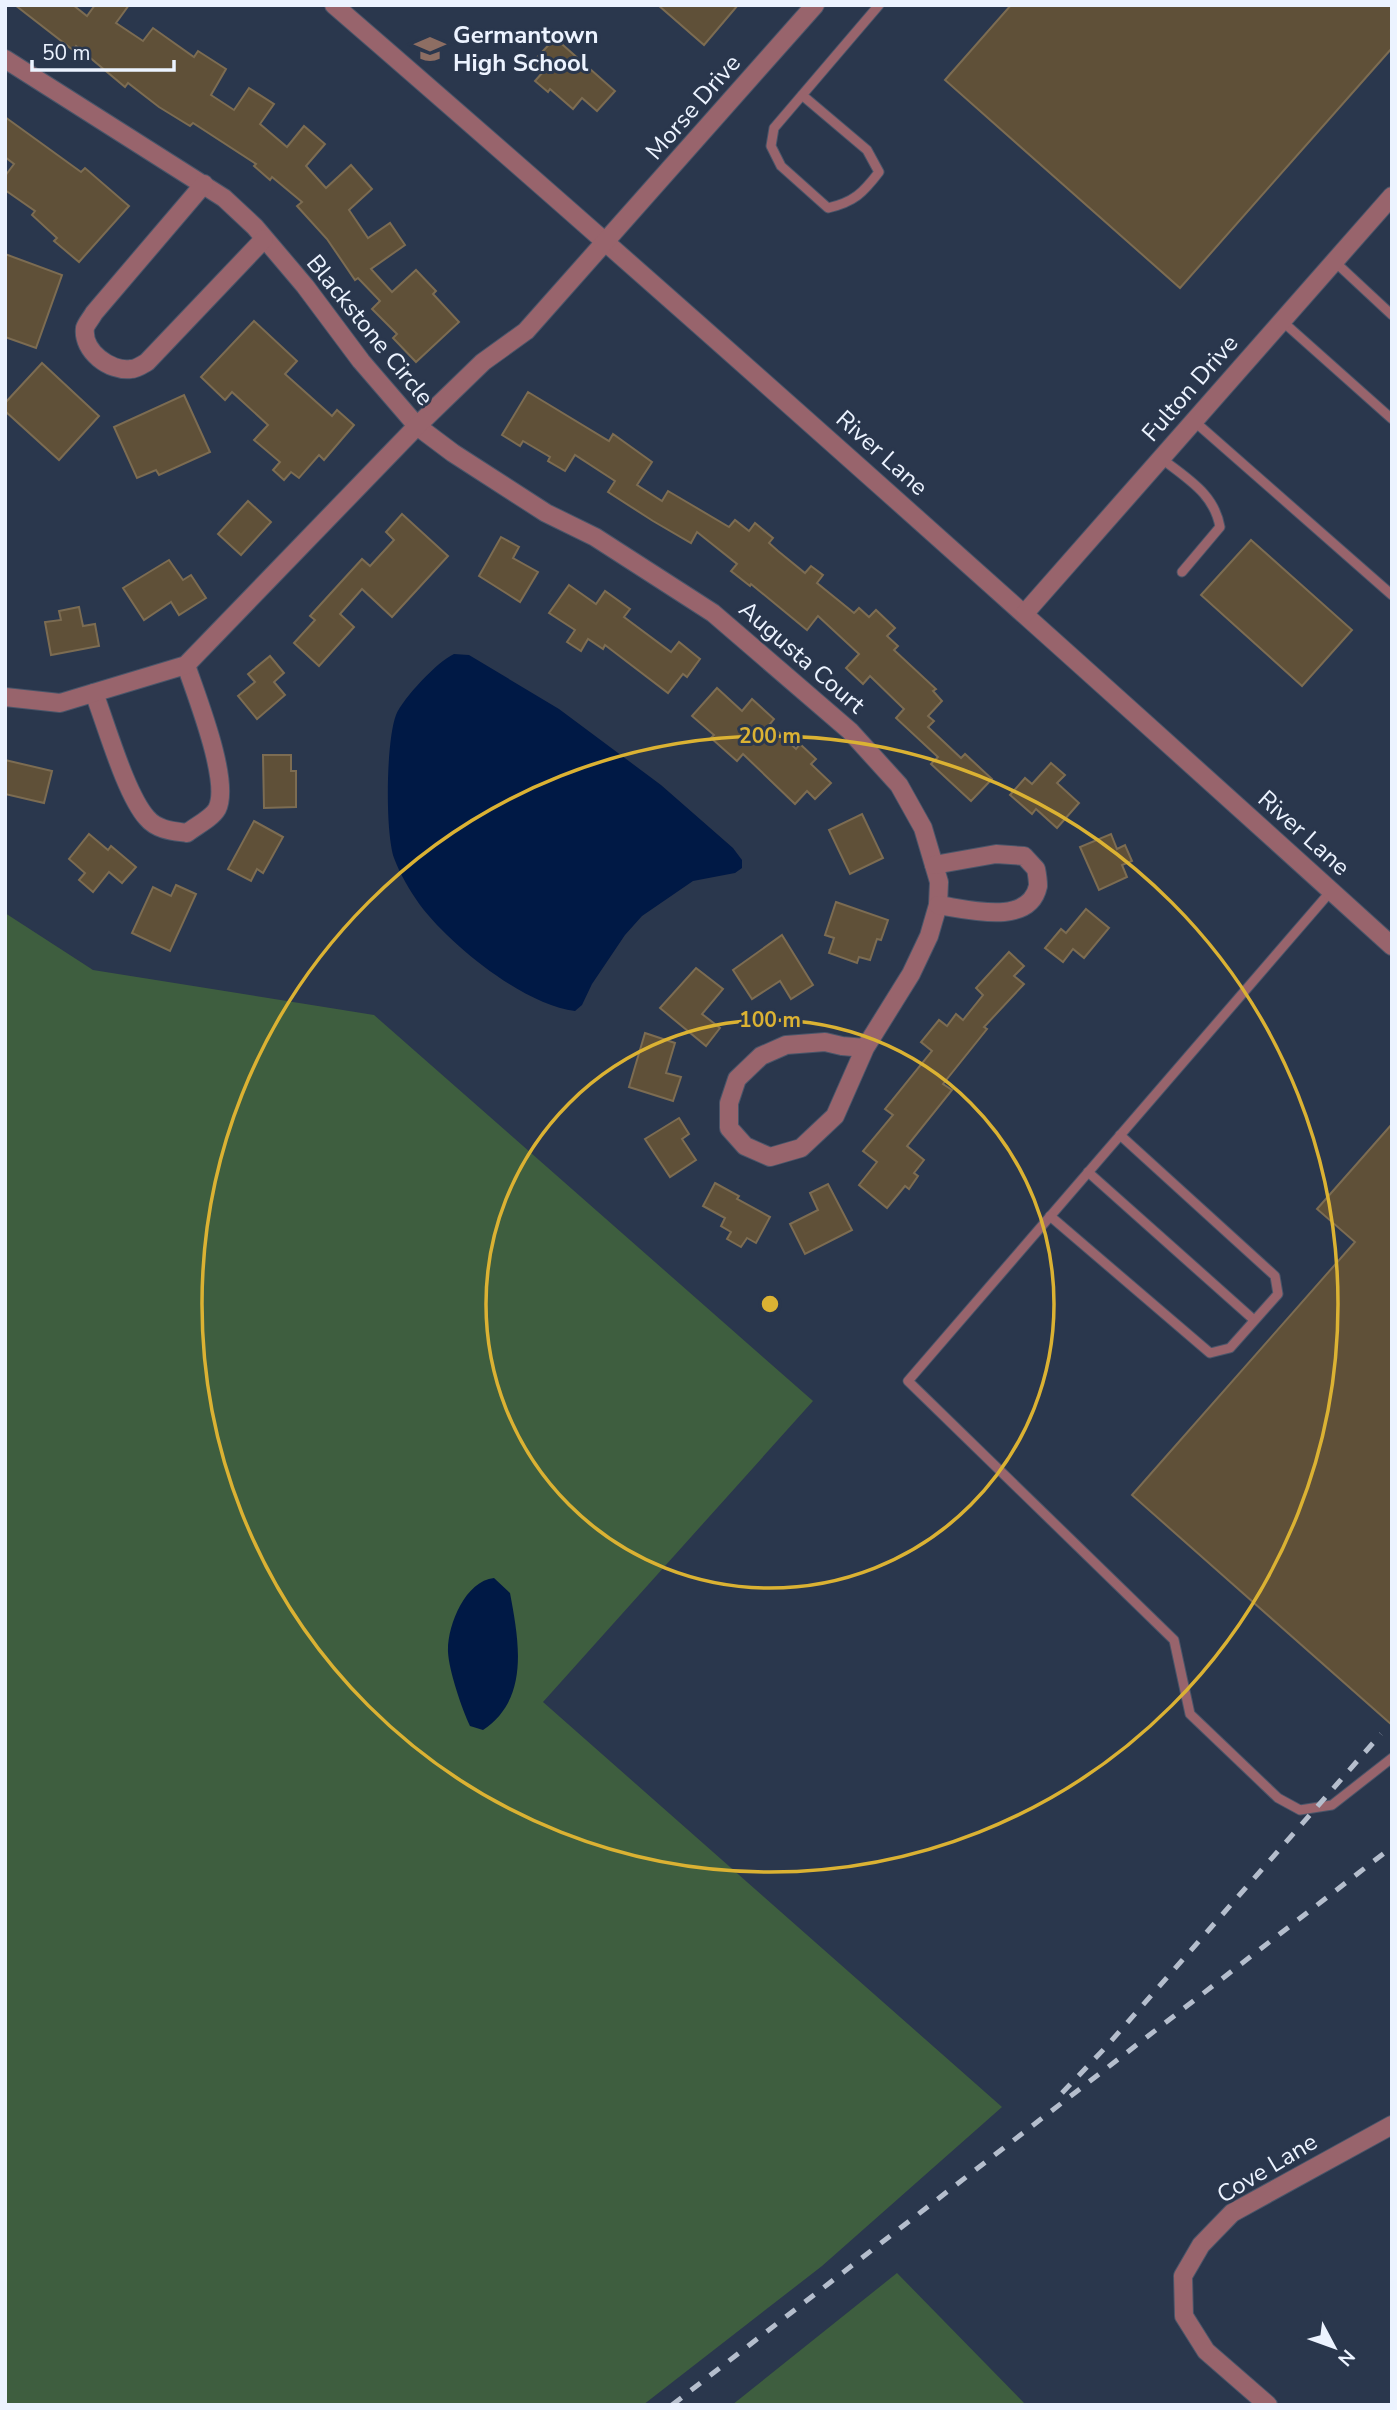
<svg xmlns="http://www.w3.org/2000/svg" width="1397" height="2410" font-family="'Nunito Sans',sans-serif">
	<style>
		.green { fill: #3e5e3f }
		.water { fill: #001945 }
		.building { fill: #5f5038; stroke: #7c6c52; stroke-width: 2 }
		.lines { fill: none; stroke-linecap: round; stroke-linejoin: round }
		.service-casing { stroke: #495569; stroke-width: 11 }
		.minor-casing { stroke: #495569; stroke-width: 20 }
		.service { stroke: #98646c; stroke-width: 9 }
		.minor { stroke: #98646c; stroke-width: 18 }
		.rail { stroke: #b5becd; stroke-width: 5; stroke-dasharray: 12 12; stroke-linecap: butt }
		.ring { fill: none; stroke: #dbb233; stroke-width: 3.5 }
		.labels { text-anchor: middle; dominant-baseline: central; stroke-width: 6; stroke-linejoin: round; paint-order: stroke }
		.poi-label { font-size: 24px; font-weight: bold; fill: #ecf3ff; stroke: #2a374d; text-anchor: start }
		.street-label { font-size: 24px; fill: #ecf3ff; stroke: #2a374d }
		.centre { fill: #dbb233; stroke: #2a374d; stroke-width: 3.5 }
		.ring-label { font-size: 21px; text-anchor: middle; font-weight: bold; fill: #dbb233; stroke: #2a374d; stroke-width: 6; stroke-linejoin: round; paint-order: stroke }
	</style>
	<rect width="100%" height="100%" fill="#2a374d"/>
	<g class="green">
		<polygon points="5,913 93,970 374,1015 813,1401 543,1702 1002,2107 822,2266 643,2405 5,2405"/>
		<polygon points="897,2273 1026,2405 732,2405"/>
	</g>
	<g class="water">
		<path d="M454 654 469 655 559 709 661 785 733 848 742 860V868L735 873 693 881 642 916 625 935 592 984 582 1005 575 1011C524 1005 450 945 420 905 410 891 400 874 394 858 385 831 386 741 396 715 403 698 438 661 454 654Z"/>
		<path d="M494 1578 510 1593C519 1641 530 1699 483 1730L470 1726C462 1709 449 1671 448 1652 447 1626 465 1581 494 1578Z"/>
	</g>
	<g class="building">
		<polygon points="15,5 73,5 87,16 95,5 129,5 116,23 143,41 153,28 194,57 198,51 226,69 211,95 234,110 249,88 274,104 260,124 287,147 304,126 325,144 306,166 326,188 351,165 372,189 349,210 368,238 390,223 405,245 371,269 392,292 416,270 436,291 433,294 459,322 416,362 393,338 397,334 372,309 380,301 358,278 355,280 327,239 297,206 302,202 272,177 270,180 254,166 256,164 193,123 190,126 159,107 128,83 125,87 76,46 73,50"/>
		<polygon points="658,5 738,5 704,45"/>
		<polygon points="1011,5 1392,5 1392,48 1180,288 945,80"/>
		<polygon points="555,38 615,91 597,111 582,98 573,109 550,89 548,92 535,81 543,72 532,63"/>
		<polygon points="5,117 81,172 85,168 129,206 79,262 54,241 57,238 32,215 35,211 5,190 5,176 14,164 5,157"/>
		<polygon points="5,254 62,275 36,348 5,337"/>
		<polygon points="254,321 297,361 285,374 332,416 337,410 354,425 324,460 319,455 299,478 291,472 284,480 273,470 280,462 254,440 268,425 232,392 225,400 201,377"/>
		<polygon points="42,363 99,416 59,460 5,411 5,403"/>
		<polygon points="528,392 609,441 613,434 652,462 637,485 662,501 668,491 729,527 735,520 749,531 755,523 773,538 769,543 778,551 805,573 811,566 823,575 817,583 854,613 859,608 869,617 876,610 895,628 887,636 898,646 894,650 936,689 933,691 942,701 928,716 934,721 928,727 961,758 965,754 992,779 971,801 931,764 938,757 896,718 904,709 870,676 863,684 846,668 859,654 818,616 807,630 751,584 750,586 731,571 737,564 697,532 691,543 653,521 608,492 615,481 575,455 565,471 548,461 550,457 523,441 520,446 502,435"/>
		<polygon points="184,395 210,452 159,475 156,470 137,478 114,427"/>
		<polygon points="248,501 271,522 241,555 218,534"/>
		<polygon points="402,514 448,556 392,617 362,589 340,614 354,627 319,666 294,643 315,620 310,616 362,559 370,566 394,540 386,532"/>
		<polygon points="501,537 519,547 513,558 538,572 520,602 479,576"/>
		<polygon points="1251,540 1352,630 1302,686 1201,595"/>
		<polygon points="169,560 183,580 191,575 206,598 179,615 171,602 144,620 123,588"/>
		<polygon points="569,585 596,604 605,591 630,609 624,617 671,652 679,642 700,659 687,677 683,674 668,693 605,645 603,649 588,639 581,651 567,642 575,630 549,613"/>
		<polygon points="79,607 83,626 95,624 99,646 51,655 45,622 61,620 59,611"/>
		<polygon points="270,656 284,673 274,682 285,695 257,719 238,696 255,682 248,674"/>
		<polygon points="717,688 742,711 752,699 774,719 770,724 796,749 800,744 816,759 811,764 831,783 815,799 807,791 795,804 743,754 737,761 711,738 714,735 692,716"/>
		<polygon points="263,755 291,755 291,771 296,771 296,807 264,808"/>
		<polygon points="5,760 52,771 44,803 5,794"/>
		<polygon points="1051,763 1065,775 1057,783 1079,803 1057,828 1036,809 1032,814 1010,795 1025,778 1032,784"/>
		<polygon points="862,814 883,858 850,874 829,830"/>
		<polygon points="254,821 283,837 263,873 257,869 251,881 228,869"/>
		<polygon points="89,834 108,850 111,846 136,867 122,883 109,872 93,892 79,880 85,873 69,859"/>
		<polygon points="1111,834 1117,849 1125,845 1132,861 1122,865 1127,877 1099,890 1080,847"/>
		<polygon points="176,885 196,894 170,951 132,933 153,887 171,896"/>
		<polygon points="836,902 888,920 881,940 877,939 870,960 859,957 857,963 829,953 834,938 825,935"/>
		<polygon points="1086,909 1109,928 1084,958 1073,949 1063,962 1045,948 1061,929 1066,933"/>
		<polygon points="782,935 813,985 791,999 780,981 752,999 733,970"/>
		<polygon points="1009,952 1024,966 1014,976 1024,984 984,1027 987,1029 943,1084 952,1090 907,1146 924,1160 914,1173 918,1176 909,1189 905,1186 887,1208 859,1185 877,1162 863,1151 893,1115 885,1109 932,1051 921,1042 939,1020 947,1026 956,1014 963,1020 983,995 976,988"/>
		<polygon points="696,968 723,989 702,1014 720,1028 706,1046 660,1008"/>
		<polygon points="645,1033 675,1043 666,1073 681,1077 673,1101 629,1087"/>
		<polygon points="679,1118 689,1134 682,1139 696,1160 670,1177 645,1139"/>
		<polygon points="1392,1124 1392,1725 1132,1495 1355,1242 1317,1209"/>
		<polygon points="715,1183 739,1196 737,1199 770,1217 756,1243 747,1238 741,1247 727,1239 731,1232 721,1226 725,1218 703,1206"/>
		<polygon points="828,1184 852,1230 805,1254 790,1224 818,1210 810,1193"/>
	</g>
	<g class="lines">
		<g class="service-casing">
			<g id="service">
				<path d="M802 95 867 150 879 172C863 193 854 202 828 208L781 166 771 146 774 128 879 5"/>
				<polyline points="1334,261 1392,315"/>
				<polyline points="1282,321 1392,419"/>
				<polyline points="1194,421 1392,595"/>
				<path d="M1161 458C1187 479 1214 493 1220 527L1182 572"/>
				<polyline points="1331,891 908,1381 1174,1640 1190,1714 1278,1798 1300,1810 1332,1805 1392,1758"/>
				<polyline points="1088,1172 1254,1320"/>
				<polyline points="1050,1216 1210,1353 1230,1348 1278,1294 1275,1276 1120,1135"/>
			</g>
		</g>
		<g class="minor-casing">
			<g id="minor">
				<path d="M334 5C691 314 1042 629 1392 946"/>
				<polyline points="5,59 224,198 255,227 305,286 361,361 417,426 453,453 546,513 595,537 713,613 850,731 899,785 923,828 939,882 938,905 929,936 911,974 865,1048 835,1116 801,1148 770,1157 745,1146 729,1128 729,1103 737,1079 761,1056 786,1045 825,1042 842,1046 865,1048"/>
				<path d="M204 184 94 313C92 317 86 324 85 328 82 351 110 372 131 369 136 369 142 365 147 362L264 239"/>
				<polyline points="1025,613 1392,196"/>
				<path d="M94 693C106 724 126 795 147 818 157 830 173 831 187 833 196 826 212 818 217 809 231 782 196 695 186 665"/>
				<polyline points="5,697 60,703 186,665 417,426 483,362 526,331 815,5"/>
				<path d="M934 865 996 854 1024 856 1036 869C1037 874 1038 881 1038 886 1029 927 967 909 938 905"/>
				<polyline points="1268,2405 1206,2351 1184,2316 1183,2276 1201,2245 1232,2213 1392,2125"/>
			</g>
		</g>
		<use href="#service" class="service"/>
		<use href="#minor" class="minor"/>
		<g class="rail">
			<polyline points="1062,2093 1105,2048 1381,1734"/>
			<polyline points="672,2405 1392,1847"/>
		</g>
	</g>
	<g class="ring">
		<circle cx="770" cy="1304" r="284"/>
		<circle cx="770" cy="1304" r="568"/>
	</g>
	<defs>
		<g id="school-bare" transform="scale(2.415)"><path d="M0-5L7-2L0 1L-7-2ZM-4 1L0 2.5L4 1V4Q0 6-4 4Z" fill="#8d6e63" stroke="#2a374d" stroke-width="2.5" paint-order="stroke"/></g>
	</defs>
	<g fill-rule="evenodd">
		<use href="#school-bare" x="430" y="49"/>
	</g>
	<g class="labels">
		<g class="poi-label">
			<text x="453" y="35">Germantown<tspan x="453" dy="28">High School</tspan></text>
		</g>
		<g class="street-label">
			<text transform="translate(693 107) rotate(-49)">Morse Drive</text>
			<text transform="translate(370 330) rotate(51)">Blackstone Circle</text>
			<text transform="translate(1190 388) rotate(-49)">Fulton Drive</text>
			<text transform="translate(882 453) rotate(42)">River Lane</text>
			<text transform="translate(802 657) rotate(41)">Augusta Court</text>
			<text transform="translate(1304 833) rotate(42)">River Lane</text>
			<text transform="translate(1267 2168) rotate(-31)">Cove Lane</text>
		</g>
	</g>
	<circle cx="770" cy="1304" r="10" class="centre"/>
	<g class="ring-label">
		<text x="770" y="743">200 m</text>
		<text x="770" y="1027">100 m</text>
	</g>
	<rect width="1397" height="2410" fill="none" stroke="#ecf3ff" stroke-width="14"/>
	<g transform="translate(1334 2347) rotate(131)" stroke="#2a374d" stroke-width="5" paint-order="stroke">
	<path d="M0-5L12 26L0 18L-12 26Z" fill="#ecf3ff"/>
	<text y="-10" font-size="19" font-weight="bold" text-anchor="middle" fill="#ecf3ff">N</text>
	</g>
	<path d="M32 60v10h142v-10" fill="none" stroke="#ecf3ff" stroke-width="3.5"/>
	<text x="42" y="60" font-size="21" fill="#ecf3ff" stroke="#2a374d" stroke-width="5" paint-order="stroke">50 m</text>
</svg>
